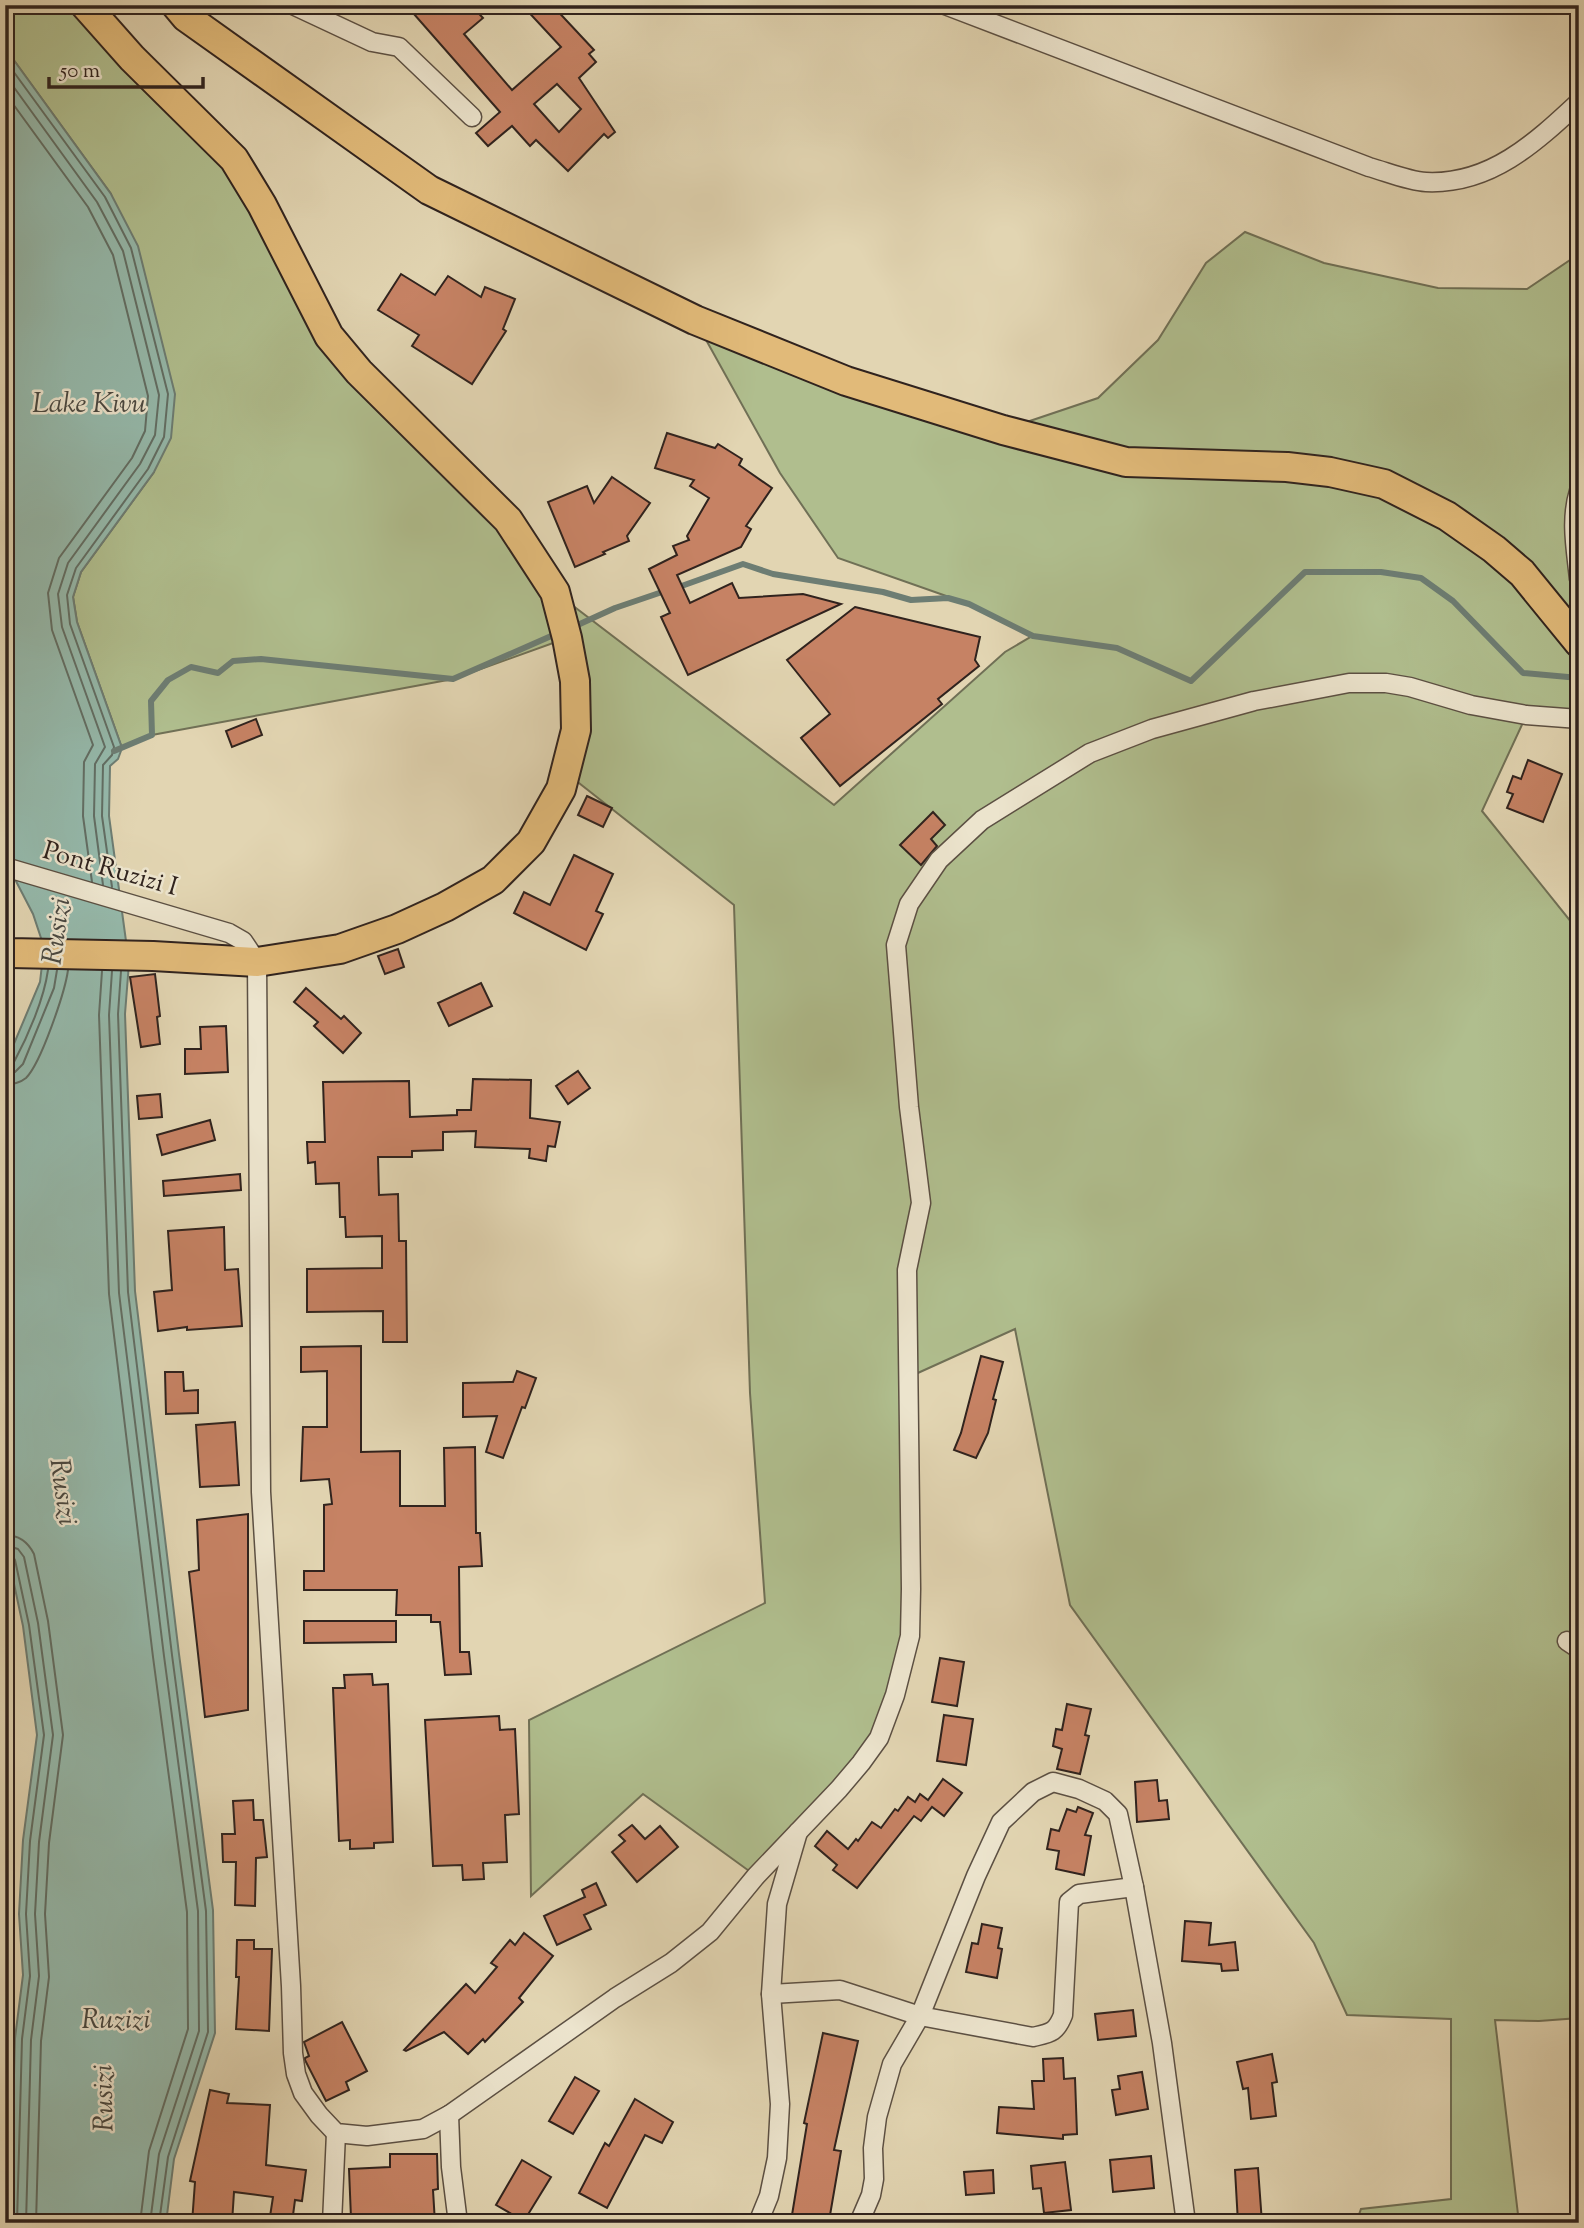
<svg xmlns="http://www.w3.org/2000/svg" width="1584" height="2228" font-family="'Sorts Mill Goudy',serif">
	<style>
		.green { fill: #b0be8e; stroke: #707056; stroke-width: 2 }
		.water { fill: #95b9ab; stroke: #6d7d73; stroke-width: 2 }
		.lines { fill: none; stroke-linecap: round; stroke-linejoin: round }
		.shore { stroke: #626e64; stroke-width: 2 }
		.stream { stroke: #6d7d73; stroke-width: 6 }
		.building { fill: #c68264; stroke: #30231e; stroke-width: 2; fill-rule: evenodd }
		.minor-casing { stroke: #5c5043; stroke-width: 21 }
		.primary-casing { stroke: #30231e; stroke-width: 32 }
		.trunk-casing { stroke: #30231e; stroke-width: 32 }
		.minor { stroke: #ece4cd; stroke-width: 18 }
		.primary { stroke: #e1ba79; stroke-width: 28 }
		.trunk { stroke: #e1ba79; stroke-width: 28 }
		.labels { text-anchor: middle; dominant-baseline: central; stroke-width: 5; stroke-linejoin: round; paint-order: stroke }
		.street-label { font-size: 26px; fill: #30231e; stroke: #ece4cd }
		.water-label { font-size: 28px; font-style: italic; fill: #494841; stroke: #ece4cd }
	</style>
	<rect width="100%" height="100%" fill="#e2d5b2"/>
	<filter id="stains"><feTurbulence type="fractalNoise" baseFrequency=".00286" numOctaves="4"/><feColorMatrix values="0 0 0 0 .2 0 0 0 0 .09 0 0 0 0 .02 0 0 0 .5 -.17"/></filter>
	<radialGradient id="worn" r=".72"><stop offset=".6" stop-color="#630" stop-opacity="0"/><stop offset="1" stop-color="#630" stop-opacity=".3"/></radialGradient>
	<polygon class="green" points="5,5 85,5 234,159 308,299 555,592 834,805 1005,652 1032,636 969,604 838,558 780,473 695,320 1003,430 1098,398 1158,340 1206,263 1245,232 1324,263 1438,288 1527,289 1579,254 1579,719 1526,716 1482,811 1576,928 1579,940 1579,2018 1539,2021 1495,2020 1519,2223 1356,2223 1361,2209 1451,2199 1451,2019 1347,2015 1314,1943 1070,1605 1015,1329 909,1377 910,1636 879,1738 756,1876 643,1794 531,1896 529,1720 765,1603 750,1393 734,905 565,772 567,638 453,679 152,735 122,748 77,622 73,597 81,572 154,472 111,194 5,48"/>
	<polygon class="water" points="5,48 111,194 138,246 175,394 171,438 154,472 81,572 73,597 77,622 122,748 118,759 110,766 109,816 129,963 125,1014 135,1291 179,1654 213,1910 215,2033 174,2159 166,2223 10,2223 15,2038 23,1975 19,1914 23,1840 37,1735 23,1626 5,1542 5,1065 40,982 44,947 33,914 5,860"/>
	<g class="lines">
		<g class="shore">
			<polyline points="5,60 105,197 131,248 168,394 164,437 148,469 76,568 67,595 70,624 114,747 112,755 103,765 102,816 112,887"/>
			<polyline points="5,75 97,202 123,251 159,395 155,435 140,464 68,563 58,594 62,627 105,747 95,764 94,816 103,885"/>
			<polyline points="5,93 88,207 113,255 148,396 145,431 132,458 59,558 48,593 52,630 93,745 84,762 83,816 92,882"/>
			<polyline points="102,971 99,1015 109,1294 153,1657 187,1912 188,2029 149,2151 140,2223"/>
			<polyline points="112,971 109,1015 119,1293 164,1656 198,1911 199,2031 159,2154 150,2223"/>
			<polyline points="121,971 118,1014 128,1292 172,1655 206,1911 208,2032 168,2157 159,2223"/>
			<path d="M5 1065 14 1062C28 1036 44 999 48 970"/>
			<polyline points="5,1074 15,1072 23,1064 54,988 57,970"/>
			<path d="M5 1085C13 1084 20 1083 26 1078 41 1063 65 992 68 970"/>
			<path d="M5 1535C19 1535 28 1542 34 1554L48 1621 63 1735 49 1843 45 1914 49 1977 41 2041 36 2223"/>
			<polyline points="5,1545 18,1549 24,1557 38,1623 53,1735 39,1842 35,1914 39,1976 31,2040 26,2223"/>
			<polyline points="5,1554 12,1555 15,1560 29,1625 44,1735 30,1841 26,1914 30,1976 22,2039 17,2223"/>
		</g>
		<g class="stream">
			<polyline points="676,588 743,564 773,574 883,592 911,600 948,598 969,604 1033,636 1117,648 1191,681 1305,572 1381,572 1421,578 1453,601 1523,673 1579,678"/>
			<polyline points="571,628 615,608 665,591"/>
			<polyline points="114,751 152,735 151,701 168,680 191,667 218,673 233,661 261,659 453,679 558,633"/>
		</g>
	</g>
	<g class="building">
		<path d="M406 5H471L483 18 464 34 512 90 561 47 522 5H552L594 50 589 54 596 62 579 78 615 132 608 138 604 134 568 171 536 140 530 146 512 126 488 146 476 133 500 112ZM557 84 581 109 559 132 534 104Z"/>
		<polygon points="401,274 435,295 448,276 481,297 485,287 515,299 503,329 506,331 472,384 412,346 419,335 378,310"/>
		<polygon points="667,433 715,448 718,444 742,459 739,465 772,488 746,526 751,529 741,547 677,575 690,603 732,583 739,598 803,594 841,604 688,675 661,617 670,613 649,569 677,555 673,546 689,540 687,536 709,498 690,486 694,480 655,468"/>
		<polygon points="612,477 650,503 627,536 629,541 603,552 605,554 575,567 548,502 587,486 594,503"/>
		<polygon points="855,607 980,637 975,660 979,666 938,699 942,704 840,786 801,738 830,714 787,660"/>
		<polygon points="256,719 262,735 232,747 226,731"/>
		<polygon points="1528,760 1562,774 1543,822 1507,808 1513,794 1507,792 1513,776 1521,779"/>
		<polygon points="587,796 612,808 603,827 578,815"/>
		<polygon points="933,812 945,825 931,839 937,846 921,865 900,845"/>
		<polygon points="574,855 613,874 596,911 603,914 586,950 514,913 524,892 550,905"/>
		<polygon points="398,949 404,967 385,974 378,956"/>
		<polygon points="155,974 160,1016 157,1017 160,1044 141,1047 130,977"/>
		<polygon points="481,983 492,1006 449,1026 438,1003"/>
		<polygon points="306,988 341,1019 344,1016 361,1033 343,1053 314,1026 318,1022 294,1002"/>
		<polygon points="226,1026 228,1072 185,1074 185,1049 201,1049 200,1027"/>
		<polygon points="578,1071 590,1088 568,1104 556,1086"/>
		<polygon points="473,1079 531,1080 530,1118 560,1122 555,1147 548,1146 546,1161 529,1158 530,1149 475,1147 476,1131 443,1132 443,1150 412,1151 412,1157 378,1157 379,1195 398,1194 399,1241 406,1241 407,1342 383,1342 383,1311 307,1312 307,1269 382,1268 382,1236 346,1237 345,1217 340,1217 339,1183 316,1184 315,1162 308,1163 307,1142 325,1142 323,1082 409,1081 410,1117 457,1115 457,1110 471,1110"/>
		<polygon points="160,1094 162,1117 139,1119 137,1096"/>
		<polygon points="210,1120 215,1140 162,1155 157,1135"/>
		<polygon points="240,1174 241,1190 164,1196 163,1181"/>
		<polygon points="224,1227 225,1270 238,1269 242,1326 187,1330 187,1327 158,1331 154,1292 172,1290 168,1231"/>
		<polygon points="361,1346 361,1452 400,1451 400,1506 445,1506 444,1448 475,1447 476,1533 480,1533 482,1566 459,1567 460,1652 469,1652 471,1674 445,1675 440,1622 431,1622 431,1615 396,1615 397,1590 304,1590 304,1571 324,1571 324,1505 332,1504 329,1479 301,1481 303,1427 327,1427 327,1371 301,1372 301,1347"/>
		<polygon points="981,1356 1003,1362 993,1399 996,1400 988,1433 976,1458 954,1450 961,1433"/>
		<polygon points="517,1371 536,1378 525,1408 522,1407 503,1458 486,1452 497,1416 463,1417 463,1383 513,1382"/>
		<polygon points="165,1372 183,1372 184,1391 198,1390 198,1413 166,1414"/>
		<polygon points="235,1422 239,1485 200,1487 196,1425"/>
		<polygon points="248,1514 248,1710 205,1717 189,1572 199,1570 197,1520"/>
		<polygon points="304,1621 396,1621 396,1642 304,1643"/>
		<polygon points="940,1658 964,1662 957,1706 932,1702"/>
		<polygon points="372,1674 373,1685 388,1684 393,1842 374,1843 374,1848 350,1849 350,1840 339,1841 333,1688 345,1688 344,1675"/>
		<polygon points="1067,1704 1091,1709 1085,1735 1089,1736 1080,1774 1057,1769 1062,1749 1053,1746 1056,1729 1062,1730"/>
		<polygon points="944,1715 973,1719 966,1765 937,1761"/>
		<polygon points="499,1716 500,1730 515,1729 519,1814 505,1815 507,1862 483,1863 484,1879 463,1880 462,1865 433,1866 425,1720"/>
		<polygon points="943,1779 962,1793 944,1816 932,1807 921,1821 914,1816 857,1888 833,1870 837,1865 815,1846 827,1831 848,1849 856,1839 858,1841 872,1822 881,1828 895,1809 898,1811 908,1797 915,1802 920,1794 928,1800"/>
		<polygon points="1157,1780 1159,1801 1167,1800 1169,1819 1137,1822 1135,1782"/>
		<polygon points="253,1800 254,1820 263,1820 267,1857 256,1858 255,1906 235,1905 236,1862 223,1862 222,1834 235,1834 233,1801"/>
		<polygon points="1078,1807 1093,1813 1085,1835 1091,1836 1084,1875 1056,1869 1059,1851 1047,1849 1051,1829 1059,1831 1067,1809 1076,1812"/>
		<polygon points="632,1825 645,1839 660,1826 678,1847 637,1882 612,1852 625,1841 619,1835"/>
		<polygon points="596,1883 606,1905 584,1915 591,1929 557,1945 544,1916 585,1897 582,1890"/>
		<polygon points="1185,1921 1211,1923 1209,1945 1235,1942 1238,1970 1222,1971 1221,1964 1182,1961"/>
		<polygon points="982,1924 1002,1928 998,1948 1002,1949 997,1978 966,1972 972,1943 978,1944"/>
		<polygon points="524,1933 553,1956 519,1998 523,2002 485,2042 483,2039 468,2054 444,2032 406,2051 404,2050 466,1984 475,1993 497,1967 491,1963 510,1940 515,1945"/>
		<polygon points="237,1940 254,1940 254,1949 272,1949 269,2031 236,2029 239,1977 236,1977"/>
		<polygon points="1133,2010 1136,2036 1098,2040 1095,2014"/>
		<polygon points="342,2022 367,2071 346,2082 349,2090 326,2101 305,2060 305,2058 309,2056 304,2042"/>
		<polygon points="823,2033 858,2041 834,2150 841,2151 829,2221 792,2215 807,2124 804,2123"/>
		<polygon points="1272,2054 1277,2082 1272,2083 1276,2116 1251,2119 1248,2088 1243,2089 1237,2062"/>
		<polygon points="1063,2058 1064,2079 1075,2078 1077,2134 1063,2135 1063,2139 997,2133 999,2107 1034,2109 1032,2081 1044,2081 1043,2059"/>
		<polygon points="1142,2072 1148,2109 1116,2115 1112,2090 1120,2089 1118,2076"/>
		<polygon points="575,2077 599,2091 573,2134 549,2121"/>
		<polygon points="210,2090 229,2094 227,2103 270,2105 266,2165 306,2170 302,2201 295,2200 292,2223 269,2223 273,2197 234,2192 232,2223 192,2223 195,2182 190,2181"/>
		<polygon points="635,2099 673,2122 662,2143 645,2135 607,2208 579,2193 605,2143 609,2146"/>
		<polygon points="390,2154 437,2154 438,2189 433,2190 435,2223 394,2223 394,2216 351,2218 349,2169 390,2167"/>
		<polygon points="1151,2156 1154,2188 1113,2192 1110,2160"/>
		<polygon points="522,2160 551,2177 524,2221 496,2205"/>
		<polygon points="1065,2162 1071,2210 1044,2213 1041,2188 1033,2189 1031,2166"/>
		<polygon points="1258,2168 1262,2223 1238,2223 1235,2170"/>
		<polygon points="993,2170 994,2193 966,2195 964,2172"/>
	</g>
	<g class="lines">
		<g class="minor-casing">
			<g id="minor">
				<polyline points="293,5 372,42 399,47 472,117"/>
				<path d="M945 5 1369 167C1387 172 1408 181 1426 182 1490 185 1535 143 1579 102"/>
				<path d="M1579 491C1570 520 1576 549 1579 579"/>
				<polyline points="5,867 229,933 243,941 257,962 261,1492 291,1986 293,2053 296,2074 303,2093 319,2115 336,2133 367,2136 423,2129 449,2115 615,1998 671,1963 710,1932 756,1876 839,1789 861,1763 879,1738 895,1695 910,1636 911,1589 907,1270 921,1203 909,1107 896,945 909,904 939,860 982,820 1090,753 1152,729 1254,701 1349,683 1386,683 1410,687 1471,705 1526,715 1579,719"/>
				<polyline points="1567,1641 1579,1649"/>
				<path d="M771 1994 840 1990 920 2016 1033 2037C1050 2033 1056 2033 1063 2015L1069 1902 1079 1894 1134 1887"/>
				<polyline points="449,2115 451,2167 458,2223"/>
				<polyline points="332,2223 336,2133"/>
				<polyline points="758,2223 769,2196 777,2158 780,2104 771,1994 777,1904 798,1832"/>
				<polyline points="859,2223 871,2195 874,2179 873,2148 877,2117 892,2064 920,2016 976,1876 1001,1822 1033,1792 1053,1782 1079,1789 1105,1801 1118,1814 1134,1887 1162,2043 1186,2223"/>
			</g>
		</g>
		<g class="primary-casing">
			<polyline id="primary" points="5,950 10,953 153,956 257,962 340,949 397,929 445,907 493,880 531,842 561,789 576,730 575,681 567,638 555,592 508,520 359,372 329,336 262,205 234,159 132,58 85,5"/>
		</g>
		<g class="trunk-casing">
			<polyline id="trunk" points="176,5 186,17 429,190 695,320 846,381 1003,430 1126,462 1287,467 1330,472 1384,484 1447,516 1494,549 1522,573 1579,643"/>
		</g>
		<use href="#minor" class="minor"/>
		<use href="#primary" class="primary"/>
		<use href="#trunk" class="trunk"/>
	</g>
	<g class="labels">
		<g class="street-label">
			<text transform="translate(110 870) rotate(16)">Pont Ruzizi I</text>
		</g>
		<g class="water-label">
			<text x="89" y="405">Lake Kivu</text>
			<text transform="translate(58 931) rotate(-82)">Rusizi</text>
			<text transform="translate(62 1492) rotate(82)">Rusizi</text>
			<text x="116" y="2021">Ruzizi</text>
			<text transform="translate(105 2098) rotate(-91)">Rusizi</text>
		</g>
	</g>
	<rect width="1584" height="2228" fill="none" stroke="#e2d5b2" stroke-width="28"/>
	<rect x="7" y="7" width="1570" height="2214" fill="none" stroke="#30231e" stroke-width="3.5"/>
	<rect x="14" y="14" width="1556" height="2200" fill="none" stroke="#30231e" stroke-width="2"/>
	<path d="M49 77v10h154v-10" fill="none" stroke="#30231e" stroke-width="3.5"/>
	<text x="60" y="77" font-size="21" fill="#30231e" stroke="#ece4cd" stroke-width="5" paint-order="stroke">50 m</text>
	<rect width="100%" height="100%" filter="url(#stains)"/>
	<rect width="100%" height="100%" fill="url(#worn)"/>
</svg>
